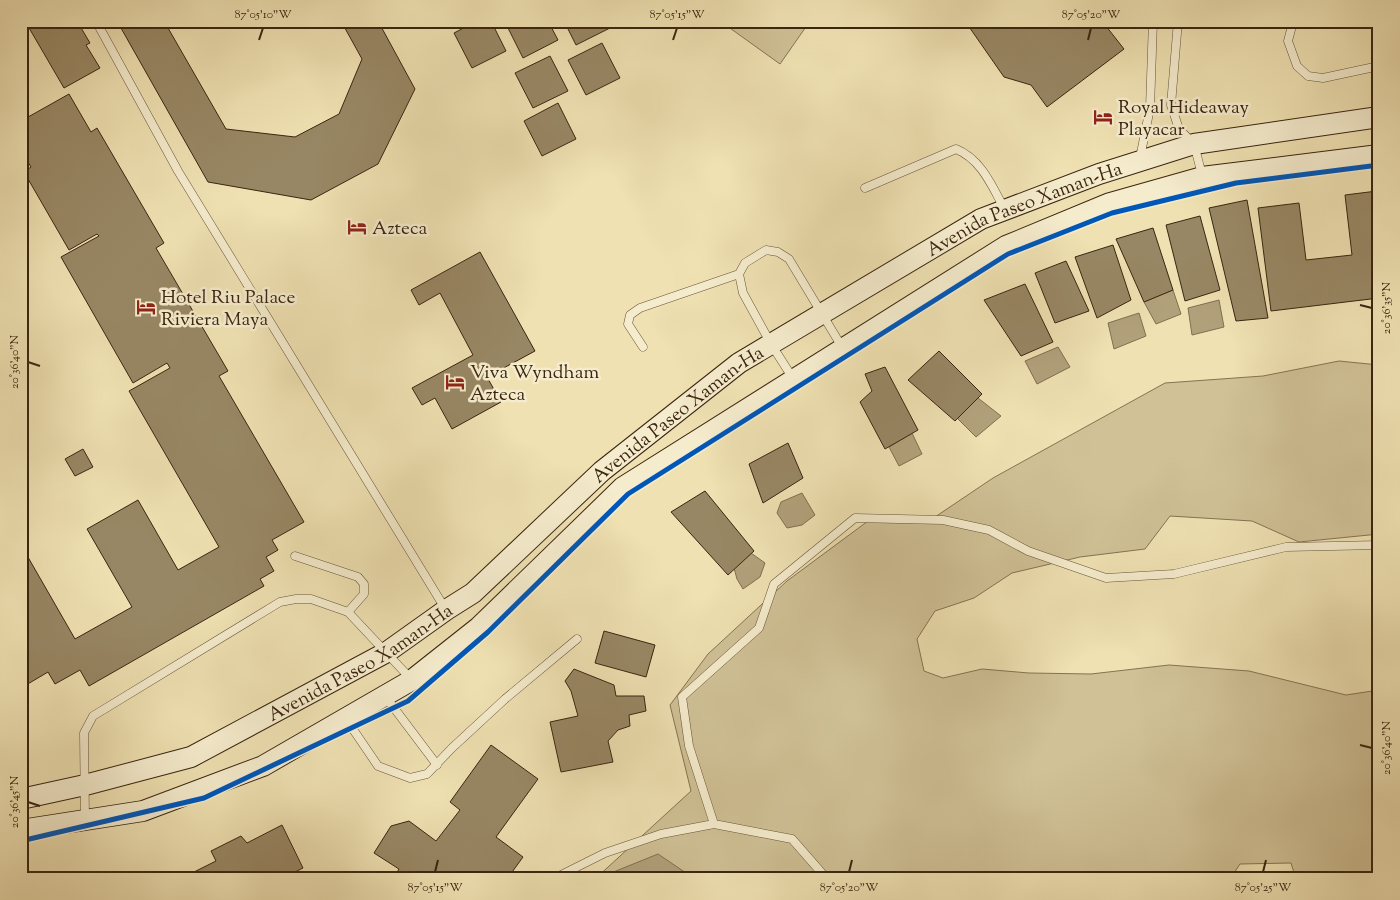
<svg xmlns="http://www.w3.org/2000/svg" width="1400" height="900" viewBox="0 0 1400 900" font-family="'Sorts Mill Goudy',serif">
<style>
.green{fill:#d0c196;stroke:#857353}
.water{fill:#b1a17b;stroke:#816f50}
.building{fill:#988764;stroke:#3a2510}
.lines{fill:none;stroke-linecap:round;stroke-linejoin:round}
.service-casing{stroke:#675438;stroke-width:9}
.secondary-casing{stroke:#3a2510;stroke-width:22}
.service{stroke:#f5eccd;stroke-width:8}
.secondary{stroke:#f5eccd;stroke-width:20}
.cycleway-casing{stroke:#f5eccd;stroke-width:8}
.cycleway{stroke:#0057b8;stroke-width:5}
.ticks{fill:none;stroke:#3a2510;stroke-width:2}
.labels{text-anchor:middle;stroke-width:5;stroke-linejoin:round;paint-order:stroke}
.poi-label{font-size:19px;fill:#3a2510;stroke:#f5eccd;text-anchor:start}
.street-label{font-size:19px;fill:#3a2510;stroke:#f5eccd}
.neatline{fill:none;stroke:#3a2510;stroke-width:2}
.ticks-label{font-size:12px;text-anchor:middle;fill:#3a2510}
</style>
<rect width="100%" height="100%" fill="#efe1b2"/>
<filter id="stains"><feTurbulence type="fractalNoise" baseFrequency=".004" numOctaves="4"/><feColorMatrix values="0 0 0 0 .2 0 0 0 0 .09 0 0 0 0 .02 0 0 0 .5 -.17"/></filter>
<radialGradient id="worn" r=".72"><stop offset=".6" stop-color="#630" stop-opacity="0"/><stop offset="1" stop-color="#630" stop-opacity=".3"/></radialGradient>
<path class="green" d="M 720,21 L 810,21 L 780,64 Z
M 1339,361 L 1379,365 L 1379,534 L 1299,542 L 1252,521 L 1170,516 L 1145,549 L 1080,557 L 1012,573 L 974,598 L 935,611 L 917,639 L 924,671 L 943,678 L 982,669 L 1029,673 L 1091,674 L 1169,665 L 1249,671 L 1346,695 L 1379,690 L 1379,879 L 1296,879 L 1291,863 L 1240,864 L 1230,879 L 595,879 L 691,791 L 670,705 L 708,654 L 787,581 L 868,521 L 935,517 L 993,478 L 1165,383 L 1263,376 Z"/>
<path class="water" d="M 1173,290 L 1181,314 L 1156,324 L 1144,302 Z
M 1219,300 L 1224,327 L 1192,335 L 1188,308 Z
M 1139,313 L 1146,336 L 1114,349 L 1108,323 Z
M 1058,347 L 1070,367 L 1037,384 L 1025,361 Z
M 978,398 L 1001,416 L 976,437 L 957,418 Z
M 912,433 L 922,454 L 899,466 L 889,447 Z
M 802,493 L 815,515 L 802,525 L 787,528 L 777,513 L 781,502 Z
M 751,553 L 765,563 L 760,577 L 743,589 L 737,579 L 734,568 Z
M 658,854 L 695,879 L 605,879 L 611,873 Z"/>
<path class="building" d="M 25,21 L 77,21 L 90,43 L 86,45 L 100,68 L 64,88 Z
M 117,21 L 164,21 L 226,129 L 295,137 L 339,114 L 362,59 L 341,21 L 378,21 L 415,89 L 378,164 L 311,200 L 208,182 Z
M 477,21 L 491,21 L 506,51 L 472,68 L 454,33 Z
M 507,21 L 548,21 L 558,40 L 523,58 L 505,22 Z
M 564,21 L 607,21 L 610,28 L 576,45 Z
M 965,21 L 1102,21 L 1124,49 L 1047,107 L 1031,85 L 1004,77 Z
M 602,43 L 620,78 L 586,95 L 568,60 Z
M 550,56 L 568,91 L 533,108 L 515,73 Z
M 69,94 L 91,132 L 97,128 L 164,243 L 156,248 L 228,371 L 219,376 L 304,522 L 272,540 L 278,550 L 266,557 L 274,571 L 260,579 L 264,586 L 89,686 L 80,670 L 55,684 L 48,672 L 21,688 L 21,545 L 75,639 L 132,607 L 87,529 L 138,500 L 178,570 L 219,547 L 129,391 L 170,368 L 167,363 L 133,383 L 61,257 L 99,236 L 97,234 L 69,250 L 24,172 L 31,167 L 21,151 L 21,121 Z
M 558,103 L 576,139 L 542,156 L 524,121 Z
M 1377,191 L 1379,298 L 1271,311 L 1258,208 L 1299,203 L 1306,260 L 1352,255 L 1345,195 Z
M 1247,200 L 1268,318 L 1236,321 L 1209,208 Z
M 1200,216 L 1220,290 L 1185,301 L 1166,225 Z
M 1153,228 L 1173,290 L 1144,302 L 1116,239 Z
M 1113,245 L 1131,300 L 1097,318 L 1075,257 Z
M 480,252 L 535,351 L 487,377 L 501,402 L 452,429 L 435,398 L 422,405 L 412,388 L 473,355 L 440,293 L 419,305 L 411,290 Z
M 1066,261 L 1089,311 L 1055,323 L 1035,273 Z
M 1025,284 L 1053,342 L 1021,356 L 984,300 Z
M 939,351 L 982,394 L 955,421 L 908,380 Z
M 885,367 L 918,430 L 885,449 L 860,402 L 872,391 L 865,374 Z
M 788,443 L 803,478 L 763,503 L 749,464 Z
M 83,449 L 93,467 L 75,476 L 65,459 Z
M 705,491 L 754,551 L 728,575 L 671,512 Z
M 604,631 L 655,645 L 646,677 L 595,663 Z
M 574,669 L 614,685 L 616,696 L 644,696 L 646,711 L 629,715 L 630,726 L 618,730 L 608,741 L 613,762 L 561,772 L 550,722 L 578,716 L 571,691 L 565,681 Z
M 491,745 L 538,779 L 496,837 L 523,857 L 507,879 L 393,879 L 399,869 L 374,853 L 391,826 L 409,821 L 436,841 L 460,810 L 450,802 Z
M 282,825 L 303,868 L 281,879 L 185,879 L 184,877 L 216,861 L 211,851 L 241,836 L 247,843 Z"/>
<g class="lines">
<g class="service-casing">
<path id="service" d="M 96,21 L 178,171 L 446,610
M 1178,21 L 1171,105 L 1179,129 L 1194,144 L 1202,175
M 1291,21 L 1312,24 L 1317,21
M 1293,22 L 1288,41 L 1297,66 L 1308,76 L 1323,78 L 1379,66
M 1140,158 L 1150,108 L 1153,21
M 865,188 L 956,149 C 981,159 992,186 1004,208
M 643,347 L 628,324 L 630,315 L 640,308 L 739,274
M 794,380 L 771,344 L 743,293 L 739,274 L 745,263 L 766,250 L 778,252 L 789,259 L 842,347
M 295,556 L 358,577 L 364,584 L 364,594 L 348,612
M 385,696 L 437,765
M 346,719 L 378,766 L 410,778 L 427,774 L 452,748 L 505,699 L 577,639
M 85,820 L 84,733 L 93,716 L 280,602 L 296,599 L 311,599 L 348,612 L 411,679
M 714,824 L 792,839 L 827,879
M 553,879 L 605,853 L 661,834 L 714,824 L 689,746 L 682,697 L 759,628 L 774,584 L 855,518 L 943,520 L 989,530 L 1028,551 L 1106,578 L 1174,574 L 1286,547 L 1379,545"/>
</g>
<g class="secondary-casing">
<g id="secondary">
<path id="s1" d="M 21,799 L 85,785 L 191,757 L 387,652 L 446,610 L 473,593 L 602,471 L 739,363 L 981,219 L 1099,174 L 1194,144 L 1379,117"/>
<path d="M 21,830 L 143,811 L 263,766 L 412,680 L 479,627 L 623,487 L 1006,246 L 1110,203 L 1202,177 L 1379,155"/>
</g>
</g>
<use href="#service" class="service"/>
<use href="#secondary" class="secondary"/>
<g class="cycleway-casing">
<path id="cycleway" d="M 21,841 L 204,798 L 408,701 L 488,632 L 628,494 L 1008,254 L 1112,213 L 1236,183 L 1379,165"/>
</g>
<use href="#cycleway" class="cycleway"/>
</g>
<path class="ticks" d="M 259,40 L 263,28M 673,40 L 677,28M 1088,40 L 1091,28M 1360,305 L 1372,308M 28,362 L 40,366M 1360,745 L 1372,748M 28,802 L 40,806M 435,872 L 438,860M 849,872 L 852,860M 1263,872 L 1266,860"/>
<defs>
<g id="hotel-bare" transform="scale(1.5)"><path d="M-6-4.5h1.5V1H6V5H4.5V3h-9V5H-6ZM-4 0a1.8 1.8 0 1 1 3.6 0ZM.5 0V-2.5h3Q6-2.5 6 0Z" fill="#8f2418" stroke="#f5eccd" stroke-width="2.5" paint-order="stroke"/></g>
</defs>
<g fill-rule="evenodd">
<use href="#hotel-bare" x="1103" y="117"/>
<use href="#hotel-bare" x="357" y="227"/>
<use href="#hotel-bare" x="146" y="307"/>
<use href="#hotel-bare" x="455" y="382"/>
</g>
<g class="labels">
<g class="poi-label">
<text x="1118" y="113">Royal Hideaway<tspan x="1118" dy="22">Playacar</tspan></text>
<text x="372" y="234">Azteca</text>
<text x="161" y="303">Hotel Riu Palace<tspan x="161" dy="22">Riviera Maya</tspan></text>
<text x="470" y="378">Viva Wyndham<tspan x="470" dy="22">Azteca</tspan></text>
</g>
<g class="street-label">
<text dy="7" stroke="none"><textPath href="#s1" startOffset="1179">Avenida Paseo Xaman-Ha</textPath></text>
<text dy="7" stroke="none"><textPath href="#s1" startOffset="774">Avenida Paseo Xaman-Ha</textPath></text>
<text dy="7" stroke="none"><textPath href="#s1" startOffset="369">Avenida Paseo Xaman-Ha</textPath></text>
</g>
</g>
<rect width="1400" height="900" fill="none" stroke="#efe1b2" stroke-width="55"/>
<rect x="28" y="28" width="1344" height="844" class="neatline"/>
<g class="ticks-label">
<text x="263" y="18">87°05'10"W</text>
<text x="677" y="18">87°05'15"W</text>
<text x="1091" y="18">87°05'20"W</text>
<text transform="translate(1386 308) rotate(-90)" y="4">20°36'35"N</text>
<text transform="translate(14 362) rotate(-90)" y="4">20°36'40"N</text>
<text transform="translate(1386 748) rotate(-90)" y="4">20°36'40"N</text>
<text transform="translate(14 802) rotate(-90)" y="4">20°36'45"N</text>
<text x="435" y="891">87°05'15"W</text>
<text x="849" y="891">87°05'20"W</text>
<text x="1263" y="891">87°05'25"W</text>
</g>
<rect width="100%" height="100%" filter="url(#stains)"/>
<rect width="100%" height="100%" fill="url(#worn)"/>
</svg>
